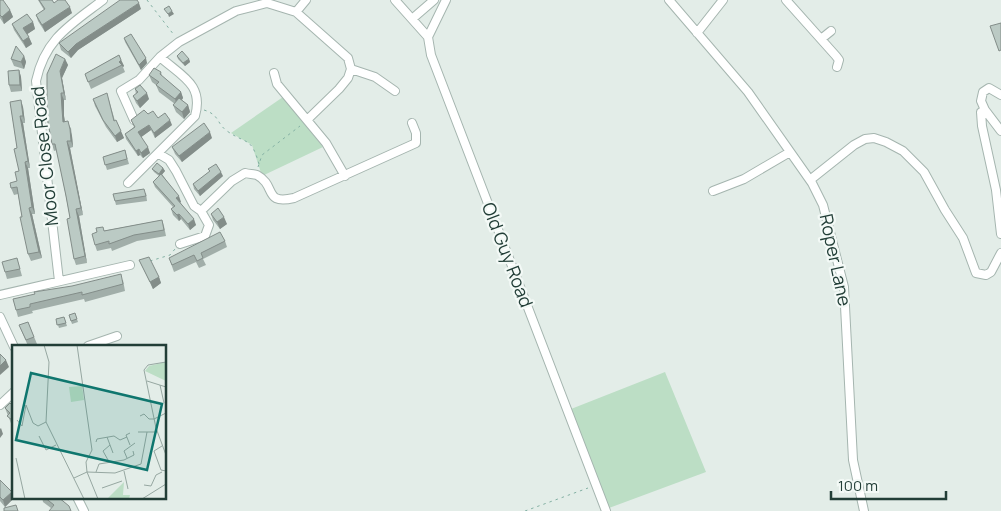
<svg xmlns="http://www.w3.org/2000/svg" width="1001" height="511" viewBox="0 0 1001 511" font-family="Manrope,sans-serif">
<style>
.green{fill:#bcdec5}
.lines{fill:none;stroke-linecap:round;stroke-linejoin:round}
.minor-casing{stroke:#a5b5af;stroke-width:10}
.path{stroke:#83b0a3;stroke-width:1;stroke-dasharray:2.5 4;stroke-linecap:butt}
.minor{stroke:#fff;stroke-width:8}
.wall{fill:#a1aea9}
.shaded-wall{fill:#838d89}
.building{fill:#bbcac4;stroke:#838d89}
.labels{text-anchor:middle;stroke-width:4.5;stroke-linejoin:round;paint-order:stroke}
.street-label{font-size:18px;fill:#223e37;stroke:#f3f9f6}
.inset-road{fill:none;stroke:#96a7a1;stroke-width:1}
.view{fill:#0f766e;fill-opacity:0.15;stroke:#0f766e;stroke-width:2.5}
.inset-edge{fill:none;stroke:#223e37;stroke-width:2.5}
</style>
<rect width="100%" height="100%" fill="#e3ede8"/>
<path class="green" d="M 283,97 L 323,147 L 262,176 L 252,145 L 231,133 Z
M 665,372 L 706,472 L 609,508 L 571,409 Z"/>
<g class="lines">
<g class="minor-casing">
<path id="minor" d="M 395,0 L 428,37
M 446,0 L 428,37 L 431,55 L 606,511
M 669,0 L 748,92 L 812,183 L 823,205 L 844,287 L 853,460 L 864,511
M 786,0 L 836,56 L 839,60 L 837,67
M 296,12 L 348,58 L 351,69 L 348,78 L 339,89 L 307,120
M 412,19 L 434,0
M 697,33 L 723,0
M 821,39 L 831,31
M 351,69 L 375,77 L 395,91
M 274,73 L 277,84 L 326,143 L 345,176
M 985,110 L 981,101 L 983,92 L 989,88 L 1001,95
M 134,120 L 121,91 L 139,80 L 160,57 L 179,42 L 236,11 L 267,3 L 296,12 L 306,0
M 1001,131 L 985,110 L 981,112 L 982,126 L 996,190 L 1001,234
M 159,154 L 169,160 L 176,171 L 194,206 L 201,211 L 209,225 L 205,236 L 180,244
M 810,180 L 854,145 L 865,139 L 874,138 L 886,142 L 903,151 L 924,172 L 945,210 L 963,238 L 976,273 L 986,275 L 991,272 L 1001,253
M 128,183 L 195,116 C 204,84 181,76 160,57
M 713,191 L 744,179 L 790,152
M 201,211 L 232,181 L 245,173 C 249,174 254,174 257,175 C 277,186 263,205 294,198 L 416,143 L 416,133 L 412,123
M 59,281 L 36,81 C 45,39 70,25 103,0
M 0,295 L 130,265
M 0,317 L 14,347
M 88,346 L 117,336
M 0,405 L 14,392
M 77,497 L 84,511"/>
</g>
<path class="path" d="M 147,0 L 174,35
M 204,110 C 220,115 216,123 227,131 C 247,145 251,136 259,164
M 258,167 L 262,155 L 300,126
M 150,261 L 170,255 L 175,249
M 525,511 L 588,488"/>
<use href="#minor" class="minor"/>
</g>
<path class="wall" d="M 0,0 L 10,10 L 13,17 L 4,24 L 0,18 Z
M 38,0 L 52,0 L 54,3 L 72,13 L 45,32 L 38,21 L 36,15 L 44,10 Z
M 141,9 L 78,50 L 71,58 L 61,50 L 59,43 Z
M 33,22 L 35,29 L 27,34 L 32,44 L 26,48 L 14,30 L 12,24 Z
M 124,38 L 147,63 L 141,70 L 125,42 Z
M 119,55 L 124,66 L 123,67 L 125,72 L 91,89 L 85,74 Z
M 24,56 L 26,62 L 24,69 L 14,66 L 11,59 Z
M 177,56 L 189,59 L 190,62 L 185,66 L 178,59 Z
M 65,59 L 68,65 L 62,78 L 66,100 L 64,100 L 64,116 L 65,122 L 71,128 L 72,136 L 73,147 L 70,148 L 83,215 L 79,216 L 87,263 L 76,265 L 74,259 L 70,218 L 57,150 L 54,151 L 52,144 L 47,117 Z
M 19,70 L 21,77 L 22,91 L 11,92 L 9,85 Z
M 161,72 L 162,76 L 181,92 L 183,98 L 182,100 L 188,105 L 190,112 L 184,119 L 176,112 L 173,105 L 175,104 L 159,92 L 156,85 L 152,82 L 149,75 Z
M 135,89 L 149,99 L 140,108 L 136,103 L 133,96 L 136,94 Z
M 93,99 L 109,100 L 115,121 L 124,138 L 117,142 L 106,127 L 95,106 Z
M 10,102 L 23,107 L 25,123 L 23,123 L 30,168 L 28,168 L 35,214 L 32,214 L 42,258 L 31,261 L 28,254 L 18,194 L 14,195 L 11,188 L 17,181 L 19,171 L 17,148 Z
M 148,114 L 172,125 L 155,138 L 151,130 L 141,137 L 150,153 L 143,158 L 140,155 L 138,156 L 126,139 L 125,134 L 134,127 L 131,120 Z
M 212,138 L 182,162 L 175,154 L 172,147 Z
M 125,150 L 129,164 L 107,170 L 103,157 Z
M 163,168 L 165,171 L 162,174 L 181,202 L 180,202 L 196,225 L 190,230 L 181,219 L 179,221 L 173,215 L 171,209 L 173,207 L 155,187 L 153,182 L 159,176 L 154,172 L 152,169 Z
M 208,169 L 223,176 L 200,196 L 194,189 L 193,184 L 210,172 Z
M 146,193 L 147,201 L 116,205 L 115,201 Z
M 211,214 L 227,224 L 220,229 L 213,220 Z
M 162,220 L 164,226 L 166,236 L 137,241 L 112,251 L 111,248 L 97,251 L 95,245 L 97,232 Z
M 225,241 L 227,247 L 203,259 L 206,265 L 199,268 L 196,262 L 174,272 L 169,258 Z
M 17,258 L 22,276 L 7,279 L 5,272 Z
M 139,260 L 159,277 L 161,283 L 153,289 Z
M 123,280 L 125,291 L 85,302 L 84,299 L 32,311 L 33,313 L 18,317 L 13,299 Z
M 75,313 L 78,322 L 72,324 L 69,315 Z
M 64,317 L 67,326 L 59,328 L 56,319 Z
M 28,322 L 37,344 L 33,345 L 34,346 L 28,346 L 19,325 Z
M 14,407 L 14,431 L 5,408 Z
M 0,480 L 12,492 L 14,498 L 5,507 L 0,501 Z
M 42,497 L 61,497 L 61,499 L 51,508 L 43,502 Z"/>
<path class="shaded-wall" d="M 139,3 L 141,9 L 78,50 L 71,58 L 68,52 L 76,44 Z
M 70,7 L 72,13 L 45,32 L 42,25 Z
M 10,10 L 13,17 L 4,24 L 2,17 Z
M 172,11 L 174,14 L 169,17 L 168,14 Z
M 33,22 L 35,29 L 26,35 L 23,28 Z
M 29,37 L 32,44 L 26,48 L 23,41 Z
M 24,56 L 26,62 L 24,69 L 21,62 Z
M 146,58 L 147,63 L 141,70 L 139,65 Z
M 65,59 L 68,65 L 62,78 L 66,100 L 64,93 L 60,71 Z
M 189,59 L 190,62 L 185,66 L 183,63 Z
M 121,60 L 124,66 L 123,67 L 119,62 Z
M 19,70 L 21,77 L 22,91 L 20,85 Z
M 181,92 L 183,98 L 177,106 L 175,99 Z
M 61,93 L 64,100 L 64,116 L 66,129 L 63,122 L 62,109 Z
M 147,93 L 149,99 L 140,108 L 137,101 Z
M 21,100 L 23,107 L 25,123 L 23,116 Z
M 188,105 L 190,112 L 184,119 L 182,112 Z
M 20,116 L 23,123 L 30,168 L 28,161 Z
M 170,120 L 172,125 L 155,138 L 154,133 Z
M 68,121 L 72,136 L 73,147 L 71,141 Z
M 149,125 L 151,130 L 140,138 L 138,132 Z
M 121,131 L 124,138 L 117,142 L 115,136 Z
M 210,132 L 212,138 L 182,162 L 179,156 Z
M 67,141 L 70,148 L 83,215 L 81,208 Z
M 148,147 L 150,153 L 143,158 L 141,153 Z
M 139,149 L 140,155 L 138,156 L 136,151 Z
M 25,162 L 28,168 L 35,214 L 32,207 Z
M 163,168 L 165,171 L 160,177 L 159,174 Z
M 221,172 L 223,176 L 200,196 L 198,191 Z
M 179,196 L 181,202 L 178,204 L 176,198 Z
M 29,208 L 32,214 L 42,258 L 39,252 Z
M 76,209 L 79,216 L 87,263 L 85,256 Z
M 179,214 L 181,219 L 179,221 L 177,215 Z
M 224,217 L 227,224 L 220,229 L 217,222 Z
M 194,219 L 196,225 L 190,230 L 188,224 Z
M 159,277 L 161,283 L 153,289 L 150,282 Z
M 6,360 L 9,367 L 0,375 L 0,366 Z
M 1,428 L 3,434 L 0,438 L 0,429 Z
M 12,492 L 14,498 L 5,507 L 3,500 Z"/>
<path class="building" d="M 0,0 L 3,0 L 10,10 L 2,17 L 0,15 Z
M 39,0 L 52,0 L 54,3 L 58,0 L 65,0 L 70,7 L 42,25 L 36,15 L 45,9 Z
M 120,0 L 137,0 L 139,3 L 76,44 L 68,52 L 59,43 Z
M 169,6 L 172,11 L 168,14 L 164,9 Z
M 27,14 L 33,22 L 23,28 L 29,37 L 23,41 L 12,24 Z
M 1001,23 L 1001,50 L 999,51 L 990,26 Z
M 131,34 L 146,58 L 139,65 L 124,38 Z
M 16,46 L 24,56 L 21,62 L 11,59 Z
M 182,51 L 189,59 L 183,63 L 177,56 Z
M 56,54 L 65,59 L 60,71 L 64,93 L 61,93 L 62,109 L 63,122 L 68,121 L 70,129 L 71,141 L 67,141 L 81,208 L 76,209 L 85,256 L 74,259 L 67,219 L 70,218 L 66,196 L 55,144 L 52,144 L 47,117 L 47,74 Z
M 119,55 L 121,60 L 119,62 L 122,65 L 88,82 L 85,74 Z
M 154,68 L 161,72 L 160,74 L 181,92 L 175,99 L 156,85 L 159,82 L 149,75 Z
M 19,70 L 20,85 L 9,85 L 8,71 Z
M 140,85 L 147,93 L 137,101 L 133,96 L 138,92 L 135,89 Z
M 107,93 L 114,121 L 116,120 L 121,131 L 115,136 L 103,120 L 93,99 Z
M 179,98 L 188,105 L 182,112 L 173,105 Z
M 21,100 L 23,116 L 20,116 L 28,161 L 25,162 L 32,207 L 29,208 L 39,252 L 28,254 L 20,217 L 22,217 L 17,187 L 11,188 L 10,183 L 17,181 L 15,172 L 19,171 L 14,149 L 17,148 L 10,102 Z
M 144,110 L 148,114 L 153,111 L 158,118 L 165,113 L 170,120 L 154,133 L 149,125 L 138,132 L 148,147 L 141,153 L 139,149 L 136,151 L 125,134 L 135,127 L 131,120 Z
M 204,123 L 210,132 L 179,156 L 172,147 Z
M 125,150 L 127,159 L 105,165 L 103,157 Z
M 157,163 L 163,168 L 159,174 L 152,169 Z
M 216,164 L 221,172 L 198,191 L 193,184 L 210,171 L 208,169 Z
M 161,174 L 179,196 L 176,198 L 194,219 L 188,224 L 179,214 L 177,215 L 171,209 L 175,206 L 153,182 Z
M 144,189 L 146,196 L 115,201 L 113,194 Z
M 218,208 L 224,217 L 217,222 L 211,214 Z
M 162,220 L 164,230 L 134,235 L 109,244 L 109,241 L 95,245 L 92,234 L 97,232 L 96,228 L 103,227 L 104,231 Z
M 220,232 L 225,241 L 201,253 L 203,258 L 197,261 L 194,255 L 172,265 L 169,258 Z
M 149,257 L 159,277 L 150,282 L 139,260 Z
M 17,258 L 20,269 L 5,272 L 2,262 Z
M 121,274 L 123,284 L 82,295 L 82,292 L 30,304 L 30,307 L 16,310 L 13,299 L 35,294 L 34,292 L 72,286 Z
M 75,313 L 77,319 L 71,321 L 69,315 Z
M 64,317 L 66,323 L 57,325 L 56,319 Z
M 28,322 L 34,337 L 26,340 L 19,325 Z
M 0,354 L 6,360 L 0,366 Z
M 10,403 L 14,407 L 14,418 L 12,420 L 7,416 L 10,413 L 5,408 Z
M 0,480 L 12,492 L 3,500 L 0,497 Z
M 44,497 L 58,497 L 69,506 L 71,511 L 49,511 L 54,505 Z
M 16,505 L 18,511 L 4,511 L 4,508 Z"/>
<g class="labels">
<g class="street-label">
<text transform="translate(45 156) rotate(-96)" y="6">Moor Close Road</text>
<text transform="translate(507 255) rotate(69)" y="6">Old Guy Road</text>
<text transform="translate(835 260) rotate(78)" y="6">Roper Lane</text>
</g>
</g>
<g transform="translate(12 345)">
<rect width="154" height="154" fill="#e3ede8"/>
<path d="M 154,17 L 154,36 L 133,26 L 137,21 ZM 70,41 L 72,55 L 59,57 L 57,42 ZM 112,137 L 111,150 L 118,150 L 117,154 L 95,154 Z" fill="#bcdec5"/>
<path class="inset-road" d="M 32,0 L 37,17 L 34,77 L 72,154M 65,0 L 80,105 L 74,117 L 75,127 L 86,154M 154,17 L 136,20 L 132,25 L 144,83 L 154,110M 135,36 L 154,42M 148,40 L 152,58M 128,71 L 132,69 L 137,74 L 142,74 L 154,68M 5,75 L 10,81 L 14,60 L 21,78 L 26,81 L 34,77M 126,87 L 145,87M 118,88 L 114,90 L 118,100M 27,91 L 34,105 L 44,100M 95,92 L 101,108M 84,97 L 85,94 L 102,91 L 108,95 L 115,92M 150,101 L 142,106 L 149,125 L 154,126M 4,113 L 13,154M 115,113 L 112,106 L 123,98M 96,115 L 91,106 L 98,100M 112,126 L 116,144M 84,127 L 87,119 L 112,115 L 122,110 L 121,106M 62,133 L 75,127 L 103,128 L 129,119 L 135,87M 132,140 L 139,141 L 144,130 L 150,127M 90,143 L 110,136M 130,154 L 154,139"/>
<path class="view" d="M 19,28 L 150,59 L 135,125 L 4,95 Z"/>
<rect width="154" height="154" class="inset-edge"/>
</g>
<path d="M831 491v8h115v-8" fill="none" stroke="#223e37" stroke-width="2.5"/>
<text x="838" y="491" font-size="15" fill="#223e37" stroke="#f3f9f6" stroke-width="4" paint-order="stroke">100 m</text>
</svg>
